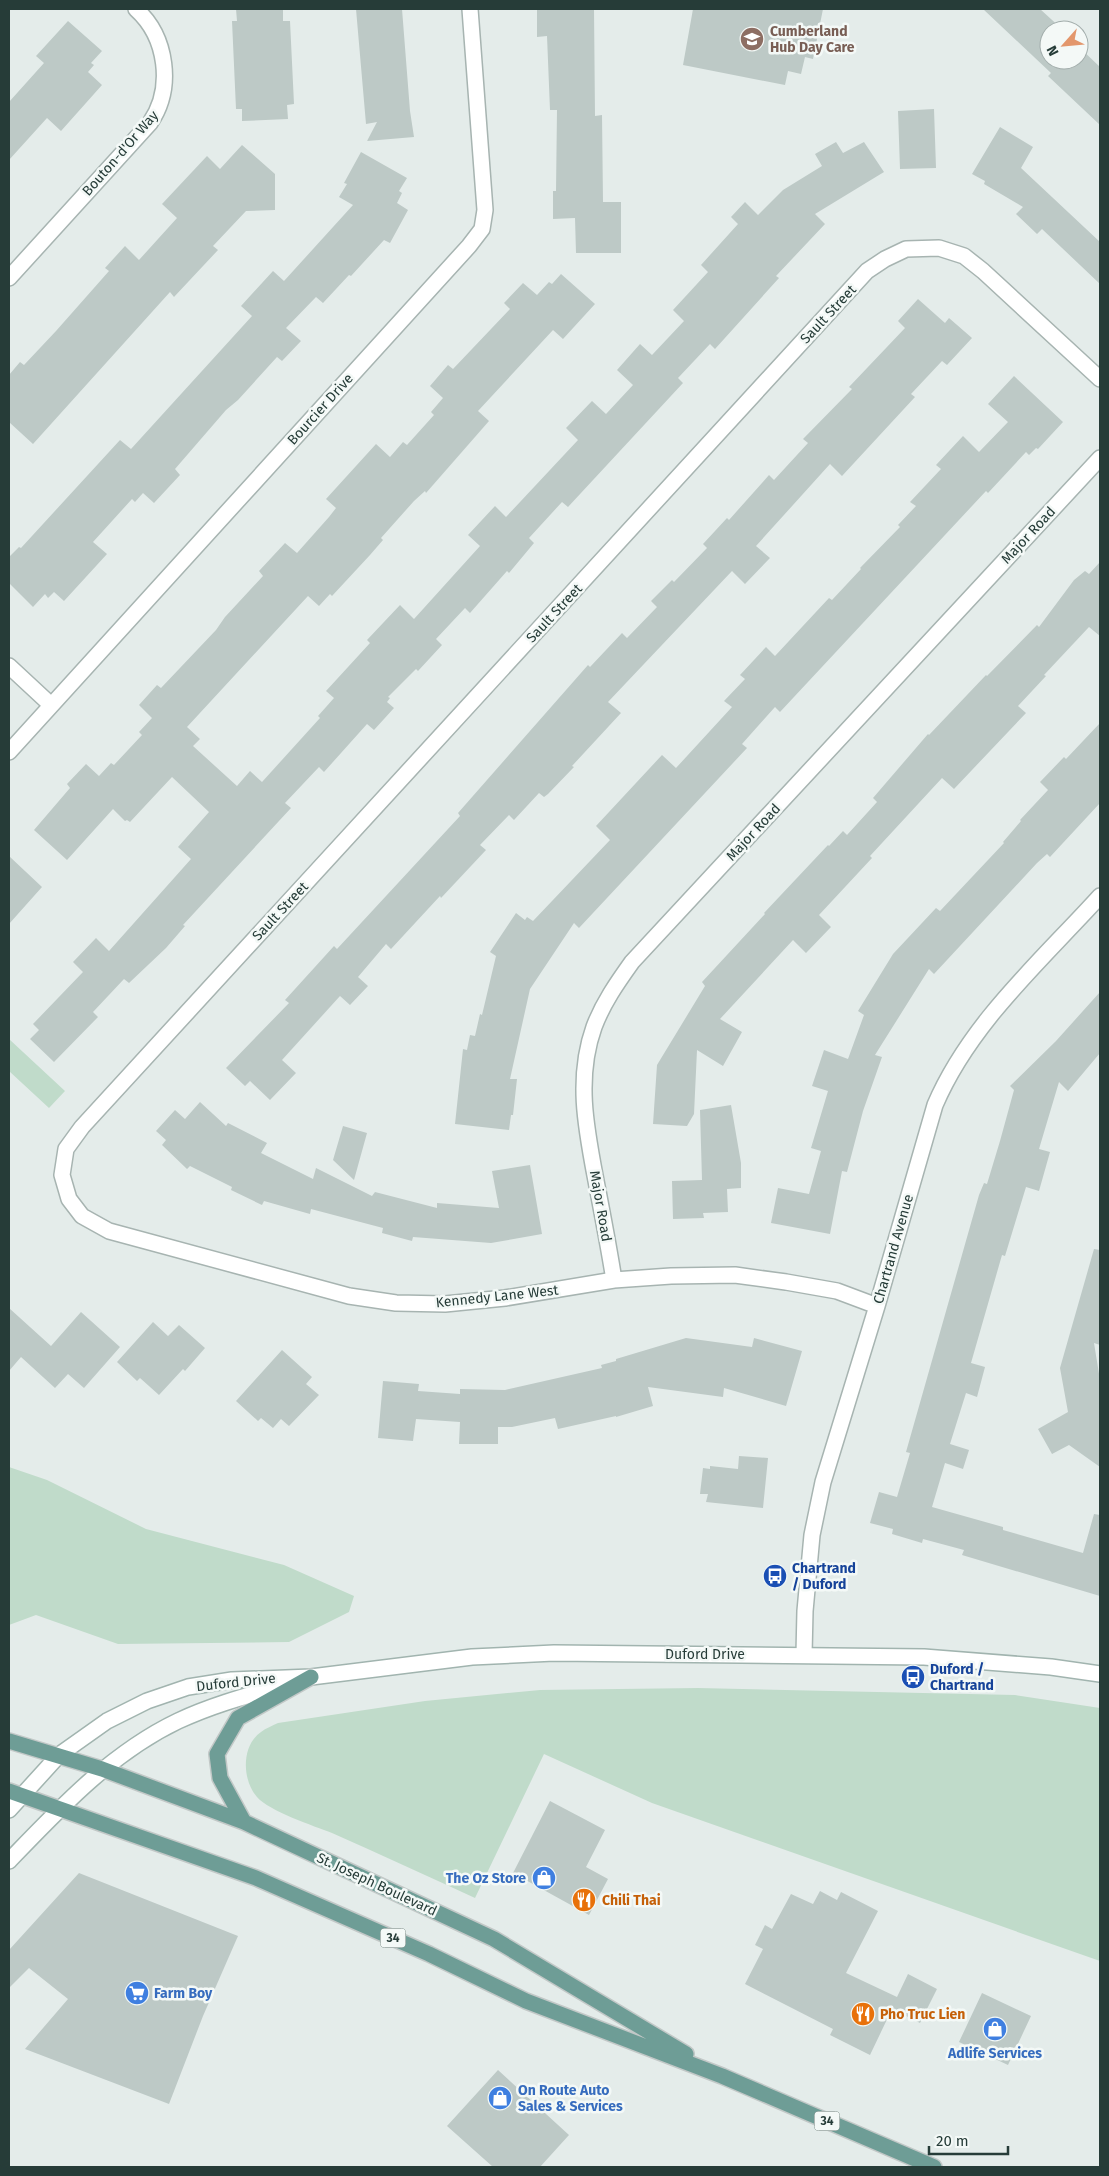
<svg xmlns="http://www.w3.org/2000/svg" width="1109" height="2176" viewBox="0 0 1109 2176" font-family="'Fira Sans',sans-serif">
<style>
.green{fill:#c0dbca}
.building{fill:#bdc9c6}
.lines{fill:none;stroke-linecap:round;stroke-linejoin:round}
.street-casing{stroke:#a7b4b1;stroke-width:18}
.secondary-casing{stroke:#a1b4af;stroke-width:18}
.primary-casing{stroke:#c2c8c7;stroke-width:18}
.street{stroke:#fff;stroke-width:15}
.secondary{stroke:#fff;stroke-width:15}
.primary{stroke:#6e9d96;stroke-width:15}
.labels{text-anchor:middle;stroke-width:5;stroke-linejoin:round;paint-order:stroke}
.shield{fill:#f4f9f7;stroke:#647571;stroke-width:1}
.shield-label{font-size:12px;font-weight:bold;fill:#263c38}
.education-label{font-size:14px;font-weight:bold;fill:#785e54;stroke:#f4f9f7;text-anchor:start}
.street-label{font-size:14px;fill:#263c38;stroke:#f4f9f7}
.transit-label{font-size:14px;font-weight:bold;fill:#164399;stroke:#f4f9f7;text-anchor:start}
.shop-label{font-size:14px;font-weight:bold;fill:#366cbe;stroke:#f4f9f7;text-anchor:start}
.food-label{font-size:14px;font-weight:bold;fill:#c56008;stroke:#f4f9f7;text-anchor:start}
</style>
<rect width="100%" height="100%" fill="#e4ecea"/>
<path class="green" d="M 9,1039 L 65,1091 L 49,1108 L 9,1071 Z
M 9,1467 L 47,1480 L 146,1529 L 284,1565 L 354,1596 L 349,1612 L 289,1642 L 118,1644 L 36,1615 L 9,1625 Z
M 698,1688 L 1015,1695 L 1100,1708 L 1100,1961 L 652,1803 L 544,1754 L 475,1898 C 427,1876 380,1854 332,1833 C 314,1826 269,1811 257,1797 C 242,1780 241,1746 261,1732 C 266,1728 272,1726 278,1723 L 425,1701 L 540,1690 Z"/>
<path class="building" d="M 236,9 L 283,9 L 283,21 L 290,21 L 294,104 L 287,105 L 288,119 L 242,121 L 242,109 L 236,109 L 232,21 L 237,21 Z
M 356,9 L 402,9 L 410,111 L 414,137 L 367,141 L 377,122 L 366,124 Z
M 537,9 L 594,9 L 595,116 L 602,115 L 603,202 L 621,202 L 621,253 L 576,253 L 575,218 L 553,219 L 553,191 L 556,191 L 557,110 L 550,110 L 547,36 L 537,37 Z
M 693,9 L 823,9 L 813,59 L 805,57 L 801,74 L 788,71 L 785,85 L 683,65 Z
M 983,9 L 1040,9 L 1063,30 L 1049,30 L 1049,60 L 1079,60 L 1079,47 L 1100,67 L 1100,125 L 1048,76 L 1051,73 Z
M 68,21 L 102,51 L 91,63 L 94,65 L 88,72 L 102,85 L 61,131 L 47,118 L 9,160 L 9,102 L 44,63 L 36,56 Z
M 934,109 L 936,168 L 900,169 L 898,111 Z
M 1000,127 L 1033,147 L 1021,168 L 1100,242 L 1100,284 L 1042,229 L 1037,234 L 1016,214 L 1023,207 L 984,184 L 985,181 L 972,174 Z
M 836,142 L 843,153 L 864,142 L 884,172 L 815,214 L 825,224 L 776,276 L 779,278 L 715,349 L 710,344 L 678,378 L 683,383 L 568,507 L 562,502 L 529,538 L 534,543 L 509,573 L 507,571 L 470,613 L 465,608 L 436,639 L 442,645 L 418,671 L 416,669 L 388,697 L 390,698 L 387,702 L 394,708 L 374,730 L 367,724 L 324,772 L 319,767 L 285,803 L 291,808 L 183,925 L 185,926 L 166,948 L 129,983 L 124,979 L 93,1012 L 98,1017 L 54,1062 L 30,1039 L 39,1030 L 33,1024 L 83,972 L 73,962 L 96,938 L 109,951 L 191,859 L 178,847 L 209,812 L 172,777 L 130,822 L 127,820 L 125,821 L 113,809 L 67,860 L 34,830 L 70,788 L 67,784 L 86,764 L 99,776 L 111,763 L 114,765 L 142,735 L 139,732 L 152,718 L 139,705 L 157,685 L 161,688 L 216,630 L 225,617 L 263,576 L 259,571 L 285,543 L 297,553 L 329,517 L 336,508 L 326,499 L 376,444 L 390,457 L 403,442 L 407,445 L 434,415 L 431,412 L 443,398 L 430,386 L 448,365 L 453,369 L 510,309 L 504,303 L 523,283 L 537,295 L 549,282 L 552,284 L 561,274 L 595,304 L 563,339 L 553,330 L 478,411 L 489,421 L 426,493 L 425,491 L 414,501 L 381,538 L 383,540 L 370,555 L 332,596 L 330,594 L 319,606 L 308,596 L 187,727 L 200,739 L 193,746 L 237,786 L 250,771 L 262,782 L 320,718 L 318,716 L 334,698 L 326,691 L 370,643 L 367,640 L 400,605 L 414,619 L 480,546 L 468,535 L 495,506 L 506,517 L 578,440 L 566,428 L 592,401 L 606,414 L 633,385 L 617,370 L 640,344 L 652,355 L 684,321 L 673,310 L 708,272 L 701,265 L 738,224 L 731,217 L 745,202 L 758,215 L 783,190 L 822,166 L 815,154 Z
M 242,145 L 275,174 L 275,210 L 246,211 L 213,246 L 218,250 L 174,297 L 170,292 L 33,444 L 9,422 L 9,375 L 20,362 L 24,365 L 56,331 L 109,271 L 105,268 L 125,246 L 139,260 L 177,218 L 162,204 L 207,156 L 220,169 Z
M 361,152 L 407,178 L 399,191 L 402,193 L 397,203 L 408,210 L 390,243 L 384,240 L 351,276 L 349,275 L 323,303 L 316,297 L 286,328 L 301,341 L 282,361 L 277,357 L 238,400 L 226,410 L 175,469 L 180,475 L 154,503 L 143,493 L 135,502 L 132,499 L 93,542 L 107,554 L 64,601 L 54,592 L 48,598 L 45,594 L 33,607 L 9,583 L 9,557 L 19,547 L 21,548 L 120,440 L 131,449 L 252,316 L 241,306 L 273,271 L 284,281 L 353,205 L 339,197 L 347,184 L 344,183 Z
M 918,299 L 945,323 L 949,318 L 972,338 L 947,365 L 942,361 L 911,394 L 915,397 L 842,476 L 830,464 L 756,546 L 770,558 L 745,584 L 732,571 L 608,702 L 621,713 L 572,766 L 574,767 L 548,794 L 544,797 L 539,793 L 514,820 L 509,815 L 480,845 L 486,850 L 441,898 L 440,896 L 391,949 L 386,944 L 358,977 L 368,986 L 350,1005 L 340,996 L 282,1060 L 296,1073 L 270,1100 L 250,1081 L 245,1086 L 226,1068 L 289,1003 L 285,1000 L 334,946 L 337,949 L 460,816 L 458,813 L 588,665 L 590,667 L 622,633 L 627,638 L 657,607 L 651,601 L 672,580 L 674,582 L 707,548 L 703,544 L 727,518 L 729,520 L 769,475 L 774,480 L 808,443 L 803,439 L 852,389 L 849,387 L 905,328 L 898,321 Z
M 1014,376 L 1063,422 L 1038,449 L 1036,448 L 1029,455 L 1026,452 L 988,493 L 986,491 L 780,712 L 775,707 L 742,744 L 747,748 L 579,928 L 574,923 L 530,989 L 510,1079 L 517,1079 L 513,1115 L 511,1115 L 509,1130 L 455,1124 L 463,1049 L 467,1050 L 470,1035 L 475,1036 L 480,1014 L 482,1015 L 496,956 L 490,952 L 516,913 L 525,920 L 527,917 L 533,921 L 610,840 L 596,826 L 662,755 L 676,768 L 732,707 L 724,701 L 745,679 L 740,675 L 766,647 L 775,656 L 829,598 L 832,600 L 861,569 L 860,568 L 900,527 L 898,525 L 916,506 L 910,502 L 941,469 L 936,465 L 963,436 L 979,452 L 1008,422 L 988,404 Z
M 1100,562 L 1100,636 L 1089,627 L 1044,675 L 1046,676 L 1018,706 L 1026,713 L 954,789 L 942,778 L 870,856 L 872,858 L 819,915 L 831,927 L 806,953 L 793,940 L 720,1019 L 742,1032 L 723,1066 L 697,1050 L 694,1114 L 687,1126 L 653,1124 L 657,1065 L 705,986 L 702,982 L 765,914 L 764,913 L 828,845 L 829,846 L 843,831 L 847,835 L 877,802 L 873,798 L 928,734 L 929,735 L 986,675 L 987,676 L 1037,625 L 1039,627 L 1074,580 L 1085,571 L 1089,574 Z
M 1100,723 L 1100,803 L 1050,857 L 1047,854 L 1037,863 L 934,974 L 929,969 L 875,1055 L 882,1057 L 863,1111 L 847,1172 L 842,1171 L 830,1234 L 771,1223 L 778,1188 L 809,1194 L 821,1151 L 811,1148 L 828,1091 L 812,1086 L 824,1050 L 848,1059 L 864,1015 L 858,1011 L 893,954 L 936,908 L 940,911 L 1004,843 L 1003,842 L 1021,821 L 1020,820 L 1048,790 L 1040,782 L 1064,757 L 1066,759 Z
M 9,856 L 42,887 L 9,924 Z
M 1100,992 L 1100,1053 L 1068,1091 L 1059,1082 L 1039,1149 L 1050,1152 L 1039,1191 L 1026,1187 L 1005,1256 L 1002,1255 L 971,1363 L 985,1367 L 977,1397 L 966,1393 L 950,1444 L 969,1450 L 963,1469 L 945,1463 L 932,1507 L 1003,1527 L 1003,1530 L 1083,1553 L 1094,1514 L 1100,1515 L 1100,1596 L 962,1555 L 964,1550 L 923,1539 L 922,1543 L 892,1534 L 893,1529 L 870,1523 L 879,1492 L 897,1497 L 910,1453 L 906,1452 L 979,1195 L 984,1183 L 987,1184 L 1000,1141 L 1014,1090 L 1010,1086 L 1056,1041 Z
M 200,1102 L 226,1126 L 228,1123 L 267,1143 L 261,1153 L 313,1179 L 316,1168 L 372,1196 L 375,1192 L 437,1208 L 437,1203 L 499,1208 L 492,1171 L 530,1165 L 542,1234 L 491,1243 L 413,1237 L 412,1241 L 382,1233 L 383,1228 L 311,1209 L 310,1214 L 264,1201 L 262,1205 L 231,1190 L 232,1187 L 190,1166 L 187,1169 L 162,1145 L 166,1140 L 156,1131 L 175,1110 L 185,1119 Z
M 731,1105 L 741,1163 L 741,1188 L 727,1189 L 728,1212 L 703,1213 L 704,1218 L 673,1219 L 672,1181 L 702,1180 L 700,1110 Z
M 343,1126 L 367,1133 L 354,1180 L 333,1160 Z
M 1094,1249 L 1100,1250 L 1100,1345 L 1094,1343 L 1100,1380 L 1100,1467 L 1069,1445 L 1052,1454 L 1038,1429 L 1068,1412 L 1060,1368 Z
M 9,1308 L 51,1346 L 81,1312 L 120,1347 L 84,1388 L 68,1374 L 55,1388 L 21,1357 L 9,1371 Z
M 153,1322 L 168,1336 L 179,1325 L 205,1348 L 185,1371 L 183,1369 L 159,1395 L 140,1378 L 137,1381 L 117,1362 Z
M 686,1338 L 752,1347 L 754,1338 L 802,1351 L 786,1406 L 724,1388 L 723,1397 L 648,1387 L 653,1406 L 616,1417 L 616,1416 L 558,1429 L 555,1418 L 512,1427 L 498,1427 L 498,1444 L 459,1444 L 460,1422 L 416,1419 L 413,1441 L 378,1438 L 383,1381 L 419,1384 L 418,1391 L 460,1394 L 460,1389 L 505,1390 L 602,1368 L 601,1365 L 616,1361 L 616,1359 Z
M 282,1350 L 312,1377 L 306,1384 L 319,1395 L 289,1426 L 281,1419 L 273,1428 L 261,1418 L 258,1421 L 236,1401 Z
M 739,1456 L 768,1458 L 763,1508 L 706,1502 L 708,1494 L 700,1494 L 703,1468 L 710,1469 L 710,1466 L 738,1469 Z
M 550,1801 L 605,1830 L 586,1867 L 608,1879 L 589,1915 L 513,1873 Z
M 79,1873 L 238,1936 L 203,2016 L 169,2104 L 25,2049 L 68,1999 L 29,1968 L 9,1988 L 9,1950 Z
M 820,1891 L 837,1900 L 841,1892 L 878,1911 L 846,1973 L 897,1997 L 908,1974 L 937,1989 L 920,2023 L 892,2009 L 870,2055 L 830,2035 L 833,2029 L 745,1984 L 763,1949 L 755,1945 L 765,1925 L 772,1929 L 791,1894 L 813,1904 Z
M 982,1993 L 1031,2016 L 1008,2065 L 959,2042 Z
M 498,2070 L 569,2135 L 540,2167 L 493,2167 L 447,2126 Z"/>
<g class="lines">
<g class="street-casing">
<path id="street" d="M 9,278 L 150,123 C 174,88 167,37 136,9
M 9,666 L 51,705
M 9,752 L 469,246 L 482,229 L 485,210 L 470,9
M 614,1280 C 609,1249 603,1217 597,1186 C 587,1133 575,1080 594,1027 C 603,1003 617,983 632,962 L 1100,458
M 877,1306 L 837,1291 L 786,1282 L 735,1275 L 671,1276 L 614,1280 L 505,1298 L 445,1304 L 396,1303 L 349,1296 L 109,1231 L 82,1216 L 69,1199 L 62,1175 L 66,1149 L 82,1127 L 867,271 L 885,259 L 906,249 L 939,248 L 964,256 L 983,271 L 1100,379
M 804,1654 L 805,1611 L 812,1535 L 823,1482 L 877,1306 L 935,1105 C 970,1023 1041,961 1100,896"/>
</g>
<g class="secondary-casing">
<path id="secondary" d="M 9,1810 L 59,1755 L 107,1721 L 147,1701 L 188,1687 L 232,1680 L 311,1677 L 472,1657 L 554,1653 L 924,1657 L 1051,1667 L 1100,1674
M 9,1861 C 60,1808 111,1753 178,1721 C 214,1704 253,1694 291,1683"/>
</g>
<g class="primary-casing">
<path id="primary" d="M 9,1741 L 102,1769 L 244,1822 L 494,1939 L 686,2054
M 9,1791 L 256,1878 L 429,1954 L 526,2001 L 722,2076 L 934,2167
M 244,1822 L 220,1778 L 217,1754 L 238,1718 L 311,1677"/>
</g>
<use href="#street" class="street"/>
<use href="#secondary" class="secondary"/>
<use href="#primary" class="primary"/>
</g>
<defs>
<g id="school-disc" transform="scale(1.25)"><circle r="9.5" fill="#8d6e63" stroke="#f4f9f7"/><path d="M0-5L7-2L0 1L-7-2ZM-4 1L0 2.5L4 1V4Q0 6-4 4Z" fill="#fff"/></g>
<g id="bus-disc" transform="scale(1.25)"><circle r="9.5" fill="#1a4fb4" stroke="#f4f9f7"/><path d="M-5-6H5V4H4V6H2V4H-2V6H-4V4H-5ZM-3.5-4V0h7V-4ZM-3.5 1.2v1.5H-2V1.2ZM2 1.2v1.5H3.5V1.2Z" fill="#fff"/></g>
<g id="shop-disc" transform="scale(1.25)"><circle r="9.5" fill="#3f7fe0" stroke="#f4f9f7"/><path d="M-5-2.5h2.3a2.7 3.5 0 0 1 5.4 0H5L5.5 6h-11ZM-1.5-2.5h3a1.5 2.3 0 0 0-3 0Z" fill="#fff"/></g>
<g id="restaurant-disc" transform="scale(1.25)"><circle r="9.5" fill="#e8710a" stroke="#f4f9f7"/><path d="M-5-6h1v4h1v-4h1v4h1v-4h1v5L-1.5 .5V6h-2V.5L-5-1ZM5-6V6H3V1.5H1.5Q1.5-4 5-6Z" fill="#fff"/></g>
<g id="supermarket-disc" transform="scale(1.25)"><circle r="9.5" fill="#3f7fe0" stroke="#f4f9f7"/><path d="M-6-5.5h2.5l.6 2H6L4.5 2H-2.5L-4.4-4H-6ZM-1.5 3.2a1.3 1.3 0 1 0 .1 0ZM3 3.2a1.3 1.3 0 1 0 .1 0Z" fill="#fff"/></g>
</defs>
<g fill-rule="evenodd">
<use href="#school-disc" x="752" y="39"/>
<use href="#bus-disc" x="775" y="1576"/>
<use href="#bus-disc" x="913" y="1677"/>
<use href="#shop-disc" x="544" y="1878"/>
<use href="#restaurant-disc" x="584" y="1900"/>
<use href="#supermarket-disc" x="137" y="1993"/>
<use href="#restaurant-disc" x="863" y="2014"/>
<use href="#shop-disc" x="995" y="2029"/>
<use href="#shop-disc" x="500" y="2098"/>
</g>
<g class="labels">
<g class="shield">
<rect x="380.5" y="1928.5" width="25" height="19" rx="4"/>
<rect x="814.5" y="2111.5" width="25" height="19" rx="4"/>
</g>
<g class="shield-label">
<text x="393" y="1942">34</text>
<text x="827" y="2125">34</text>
</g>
<g class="education-label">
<text x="770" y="36">Cumberland<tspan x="770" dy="16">Hub Day Care</tspan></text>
</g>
<g class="street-label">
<text transform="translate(120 153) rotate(-49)" y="5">Bouton-d'Or Way</text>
<text transform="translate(828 314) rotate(-47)" y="5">Sault Street</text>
<text transform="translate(320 409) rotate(-48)" y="5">Bourcier Drive</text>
<text transform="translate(1028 535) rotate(-47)" y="5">Major Road</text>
<text transform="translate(554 613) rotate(-47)" y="5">Sault Street</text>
<text transform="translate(753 832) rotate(-47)" y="5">Major Road</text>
<text transform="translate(280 911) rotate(-47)" y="5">Sault Street</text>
<text transform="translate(601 1206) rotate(80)" y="5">Major Road</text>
<text transform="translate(893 1249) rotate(-74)" y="5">Chartrand Avenue</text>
<text transform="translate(497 1296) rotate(-6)" y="5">Kennedy Lane West</text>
<text x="705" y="1659">Duford Drive</text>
<text transform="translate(236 1682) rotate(-6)" y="5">Duford Drive</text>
<text transform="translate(377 1884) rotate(25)" y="5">St. Joseph Boulevard</text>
</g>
<g class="transit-label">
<text x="792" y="1573">Chartrand<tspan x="792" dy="16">/ Duford</tspan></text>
<text x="930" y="1674">Duford /<tspan x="930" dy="16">Chartrand</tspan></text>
</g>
<g class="shop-label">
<text x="526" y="1883" text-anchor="end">The Oz Store</text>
<text x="154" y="1998">Farm Boy</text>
<text x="995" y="2058" text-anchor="middle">Adlife Services</text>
<text x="518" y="2095">On Route Auto<tspan x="518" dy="16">Sales &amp; Services</tspan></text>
</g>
<g class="food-label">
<text x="602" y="1905">Chili Thai</text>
<text x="880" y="2019">Pho Truc Lien</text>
</g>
</g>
<rect width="1109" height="2176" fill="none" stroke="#263c38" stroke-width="20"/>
<g transform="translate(1064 45) rotate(243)"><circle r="24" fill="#f4f9f7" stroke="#a2adab"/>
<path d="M0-4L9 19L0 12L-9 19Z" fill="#e3976c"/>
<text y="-8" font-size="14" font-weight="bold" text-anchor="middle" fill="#263c38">N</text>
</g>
<path d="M929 2146v8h79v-8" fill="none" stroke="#263c38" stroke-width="2.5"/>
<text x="936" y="2146" font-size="15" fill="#263c38" stroke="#f4f9f7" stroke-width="4" paint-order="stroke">20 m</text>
</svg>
